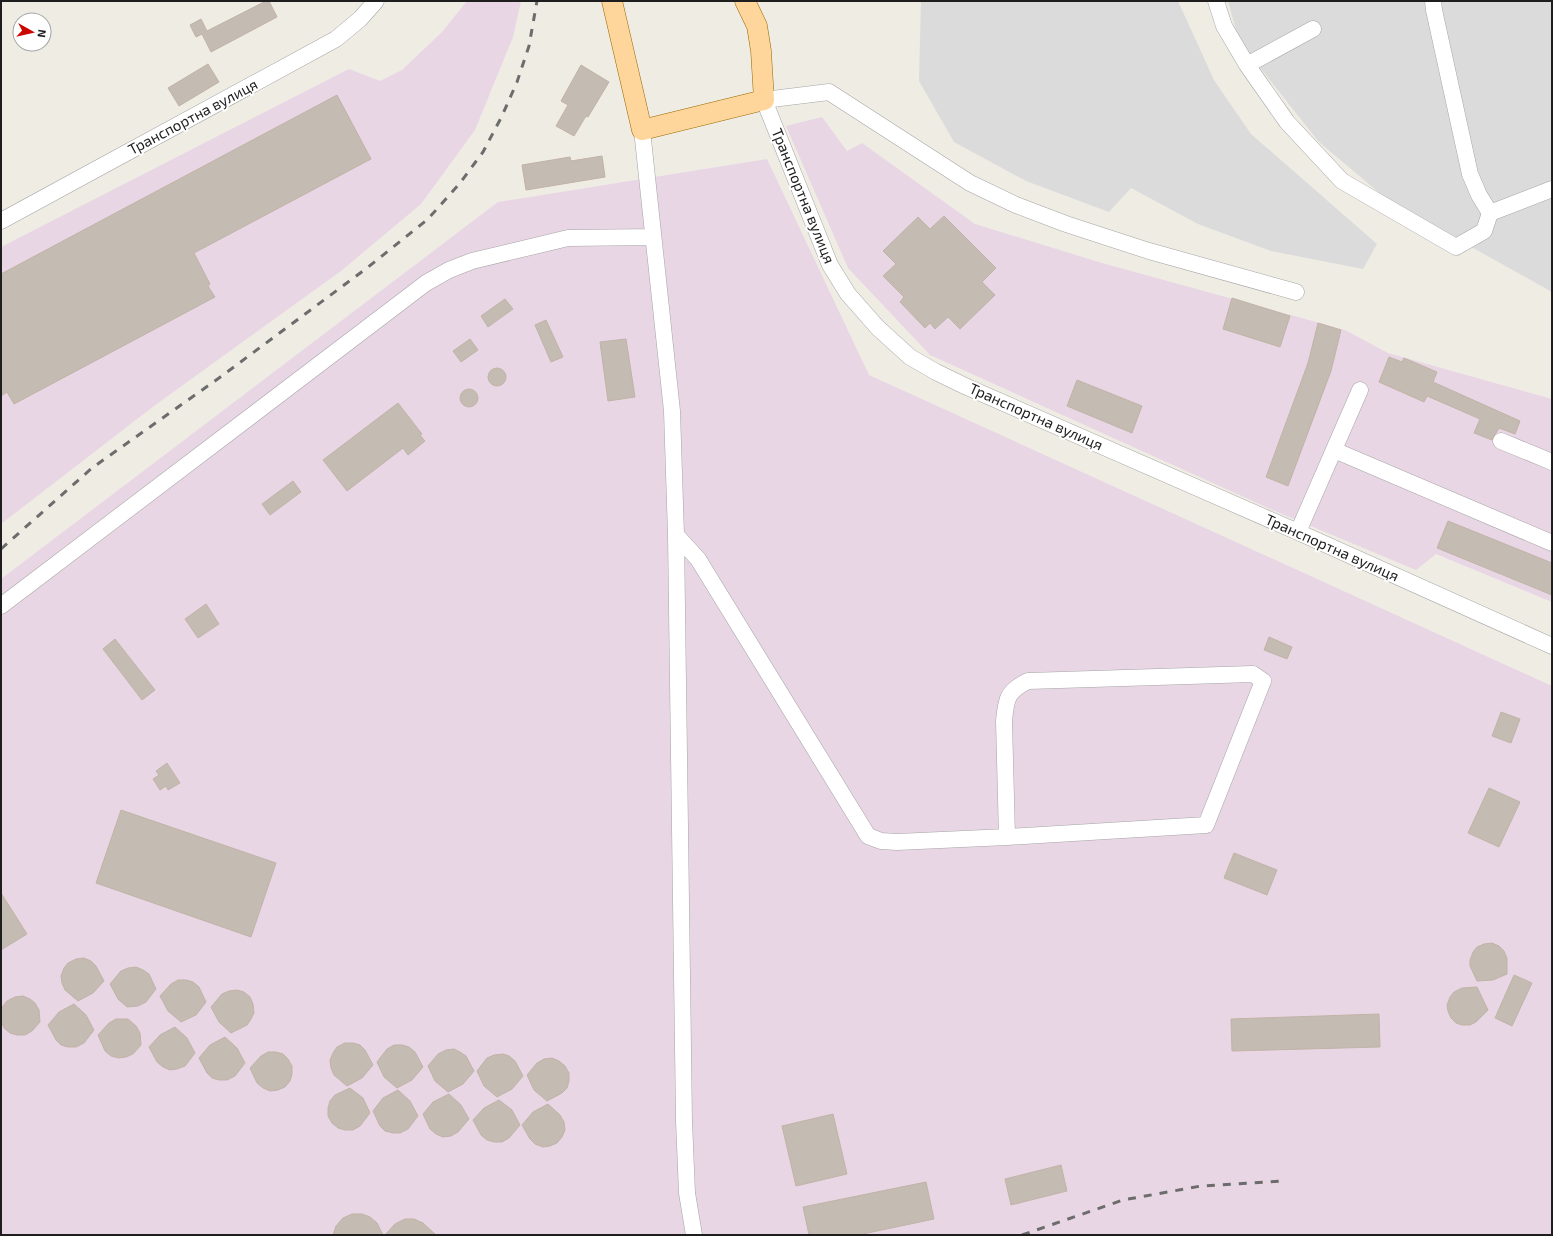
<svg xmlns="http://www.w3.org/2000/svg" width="1553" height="1236" viewBox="0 0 1553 1236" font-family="'Exo 2',sans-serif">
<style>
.residential{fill:#dcdbdb}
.industrial{fill:#e9d6e5}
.building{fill:#c4bbb3;stroke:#c1b3a6}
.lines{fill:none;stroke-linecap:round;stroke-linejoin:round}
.minor-casing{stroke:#a5a5a5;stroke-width:17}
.major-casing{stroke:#986a00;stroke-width:21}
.minor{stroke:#fff;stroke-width:16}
.major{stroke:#fed59a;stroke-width:20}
.rail{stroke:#6c6c6c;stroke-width:3;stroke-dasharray:8 8;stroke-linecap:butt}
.labels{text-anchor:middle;stroke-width:4;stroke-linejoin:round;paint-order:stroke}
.street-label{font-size:15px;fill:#1e1e1e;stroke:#fff}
</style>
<rect width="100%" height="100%" fill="#efece4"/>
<path class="residential" d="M 921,1 L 1178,1 L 1214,80 L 1251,134 L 1377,244 L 1363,269 L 1271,251 L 1198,224 L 1131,188 L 1109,212 L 1026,181 L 954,142 L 919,81 Z
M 1228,1 L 1552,1 L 1552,292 L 1389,201 L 1319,142 L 1239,41 Z"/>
<path class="industrial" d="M 467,1 L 521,1 L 513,37 L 475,130 L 421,204 L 341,271 L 154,406 L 1,524 L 1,247 L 349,69 L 380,81 L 402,70 L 442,32 Z
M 822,117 L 847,151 L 862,143 L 975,224 L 1102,263 L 1345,330 L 1388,353 L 1552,399 L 1552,602 L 1436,554 L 1416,570 L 1275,511 L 930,355 L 848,268 L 786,126 Z
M 767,159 L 869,375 L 1552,686 L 1552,1235 L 1,1235 L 1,579 L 498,202 Z"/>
<path class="building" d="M 266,1 L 269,1 L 277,17 L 211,52 L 202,34 L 196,37 L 190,25 L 201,19 L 207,31 Z
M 208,64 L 219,82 L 179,106 L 168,88 Z
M 581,65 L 609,82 L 588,117 L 586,116 L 574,136 L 556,126 L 568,105 L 561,101 Z
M 337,95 L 371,159 L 194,253 L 210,284 L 208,286 L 215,297 L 14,404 L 7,392 L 1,396 L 1,274 Z
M 602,156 L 605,177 L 526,190 L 522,165 L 570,157 L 571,161 Z
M 944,216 L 996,268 L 982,282 L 995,295 L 960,329 L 948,317 L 935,329 L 930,323 L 925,328 L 900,302 L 904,297 L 883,276 L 896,264 L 883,251 L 918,217 L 930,229 Z
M 1232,298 L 1290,316 L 1280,347 L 1223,329 Z
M 505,299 L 513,309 L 488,327 L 481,316 Z
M 546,320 L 563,357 L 551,362 L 535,325 Z
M 1318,323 L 1341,330 L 1331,371 L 1288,486 L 1266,477 L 1308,363 Z
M 470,339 L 478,350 L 461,362 L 453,351 Z
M 626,339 L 635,397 L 608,401 L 600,342 Z
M 1389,357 L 1402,362 L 1404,358 L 1437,372 L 1433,382 L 1520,421 L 1515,434 L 1499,428 L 1492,440 L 1474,433 L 1480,419 L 1427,396 L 1424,402 L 1379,382 Z
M488 377a9 9 0 1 1 18 0a9 9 0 1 1-18 0Z
M 1077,380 L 1142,406 L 1132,433 L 1067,406 Z
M460 398a9 9 0 1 1 18 0a9 9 0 1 1-18 0Z
M 398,403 L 422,434 L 420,435 L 425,441 L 408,455 L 403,448 L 347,491 L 323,460 Z
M 293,481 L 301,492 L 270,515 L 262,504 Z
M 1448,521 L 1552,563 L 1552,595 L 1437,548 Z
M 206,604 L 219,624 L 198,638 L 185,619 Z
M 1269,637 L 1292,647 L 1287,659 L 1264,650 Z
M 115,639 L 155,690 L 142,700 L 103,649 Z
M 1501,712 L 1520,719 L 1511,743 L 1492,736 Z
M 167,763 L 180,783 L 168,790 L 166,786 L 160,790 L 153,779 L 159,775 L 156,771 Z
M 1489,788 L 1520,802 L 1499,847 L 1468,833 Z
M 121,810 L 276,863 L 251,937 L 96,883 Z
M 1234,853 L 1277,870 L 1267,895 L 1224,878 Z
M 1,893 L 27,934 L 1,950 Z
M 1492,943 L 1499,946 L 1504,951 L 1507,958 L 1507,974 L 1493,980 L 1477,981 L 1470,966 L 1470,960 L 1473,952 L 1477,947 L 1484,944 Z
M 84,958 L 91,961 L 96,966 L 104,981 L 93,993 L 78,1001 L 65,990 L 62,983 L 61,976 L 64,968 L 68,963 L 76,959 Z
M 136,967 L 143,970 L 149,974 L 156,989 L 146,1002 L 138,1006 L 127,1007 L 118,999 L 110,984 L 121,971 L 128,968 Z
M 1514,975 L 1532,983 L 1512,1026 L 1495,1018 Z
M 178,980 L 186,980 L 193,982 L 199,987 L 206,1002 L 196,1015 L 181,1022 L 168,1011 L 160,996 L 171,984 Z
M 1477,987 L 1488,1010 L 1476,1022 L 1470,1025 L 1462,1025 L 1456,1023 L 1451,1018 L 1448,1011 L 1447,1005 L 1450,997 L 1454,992 L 1462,988 Z
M 237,990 L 244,992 L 250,997 L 253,1004 L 254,1013 L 251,1019 L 247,1025 L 231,1033 L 219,1022 L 211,1007 L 222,994 L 229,991 Z
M 23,996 L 30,999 L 35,1003 L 39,1010 L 40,1022 L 32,1031 L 25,1035 L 17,1035 L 10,1033 L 4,1028 L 1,1021 L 1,1012 L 3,1006 L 7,1001 L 15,997 Z
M 74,1004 L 86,1015 L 94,1030 L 84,1043 L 76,1047 L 68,1047 L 61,1045 L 56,1040 L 48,1025 L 59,1012 Z
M 1379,1014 L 1380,1047 L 1232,1051 L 1231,1019 Z
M 116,1019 L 128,1019 L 136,1026 L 140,1033 L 141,1045 L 133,1054 L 126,1057 L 119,1058 L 111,1056 L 105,1051 L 98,1035 L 109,1023 Z
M 175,1027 L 187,1038 L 195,1053 L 185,1066 L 177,1069 L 170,1070 L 163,1067 L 157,1062 L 149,1047 L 160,1035 Z
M 225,1037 L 237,1048 L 245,1063 L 235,1076 L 227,1080 L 219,1080 L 212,1078 L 207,1073 L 199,1058 L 210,1045 Z
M 345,1043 L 353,1043 L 360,1045 L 365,1050 L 373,1065 L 362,1078 L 347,1086 L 334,1075 L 331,1068 L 330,1060 L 333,1053 L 337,1047 Z
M 394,1045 L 402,1045 L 409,1047 L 415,1052 L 423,1067 L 412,1080 L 397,1088 L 384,1077 L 377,1062 L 387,1049 Z
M 454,1049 L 460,1052 L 466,1056 L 474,1071 L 463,1084 L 448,1092 L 435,1081 L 428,1066 L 438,1054 L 446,1050 Z
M 268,1052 L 276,1052 L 283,1054 L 288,1059 L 292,1066 L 292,1074 L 290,1081 L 285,1087 L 278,1090 L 270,1091 L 263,1088 L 257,1083 L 250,1068 L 261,1056 Z
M 503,1054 L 509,1056 L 515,1061 L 523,1076 L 512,1089 L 497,1097 L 484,1086 L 477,1071 L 487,1058 L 494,1055 Z
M 552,1058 L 559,1061 L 565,1066 L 569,1073 L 569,1081 L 567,1088 L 562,1093 L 547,1101 L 534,1090 L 527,1075 L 537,1063 L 544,1059 Z
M 350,1088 L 363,1098 L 370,1113 L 360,1126 L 353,1130 L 345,1130 L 338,1128 L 332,1123 L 328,1116 L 328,1108 L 330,1101 L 335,1095 Z
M 398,1090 L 410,1101 L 418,1116 L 408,1129 L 400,1133 L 393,1133 L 385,1131 L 380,1126 L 373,1111 L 383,1098 Z
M 449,1094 L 461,1105 L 469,1119 L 458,1132 L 451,1136 L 443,1137 L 436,1134 L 430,1129 L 423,1114 L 433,1102 Z
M 499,1100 L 512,1110 L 520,1125 L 509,1138 L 502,1142 L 494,1142 L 487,1140 L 481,1135 L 473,1120 L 484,1108 Z
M 548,1104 L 560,1115 L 564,1122 L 565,1130 L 562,1137 L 557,1143 L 550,1146 L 543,1147 L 535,1144 L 530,1139 L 522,1125 L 533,1112 Z
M 833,1114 L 847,1174 L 796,1186 L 782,1126 Z
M 1061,1165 L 1067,1191 L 1011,1205 L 1005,1179 Z
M 926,1182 L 934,1219 L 858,1235 L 809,1235 L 803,1207 Z
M 352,1214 L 362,1214 L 370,1217 L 377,1223 L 383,1235 L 333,1235 L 336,1226 L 343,1218 Z
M 405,1219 L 414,1219 L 423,1223 L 436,1235 L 385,1235 L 395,1224 Z"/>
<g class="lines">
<g class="minor-casing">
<path id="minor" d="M 1216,1 L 1224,26 L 1247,65 L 1287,122 L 1342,181 L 1456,247 L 1484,231 L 1490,213
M 1433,1 L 1434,10 L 1470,174 L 1479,195 L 1490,213
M 1247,65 L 1313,29
M 642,130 L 672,411 L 676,535 L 684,1121 L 687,1193 L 694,1235
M 1490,213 L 1552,189
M 1,221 L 336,39 L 360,19 L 376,1
M 1296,292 L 1149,251 L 1066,224 L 1016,205 L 970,183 L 829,92 L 764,100 L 830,265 L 848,294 L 878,328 L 910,357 L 936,372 L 967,387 L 1298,532 L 1552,646
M 1501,441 L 1552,462
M 1334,450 L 1552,543
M 1298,532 L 1360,390
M 676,535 L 698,559 L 868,836 L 881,841 L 897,842 L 1007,837 L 1206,825 L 1263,681 L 1253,674 L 1028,681 C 1007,691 1006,699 1004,721 L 1007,837
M 1,606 L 426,283 L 449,270 L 472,261 L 568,238 L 653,237"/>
</g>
<g class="major-casing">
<path id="major" d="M 612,1 L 642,130 L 764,100 L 761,51 L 757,26 L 745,1"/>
</g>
<use href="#minor" class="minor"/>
<use href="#major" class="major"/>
<path class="rail" d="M 1,549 L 92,468 L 219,378 L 367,268 L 428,219 L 460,183 L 483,152 L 502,116 L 517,82 L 529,46 L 537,1
M 1022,1235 L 1123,1200 L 1201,1186 L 1281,1181"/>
</g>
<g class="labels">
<g class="street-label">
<text transform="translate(193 117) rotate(-28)" y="5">Транспортна вулиця</text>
<text transform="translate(803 196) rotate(68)" y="5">Транспортна вулиця</text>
<text transform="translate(1036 417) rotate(24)" y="5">Транспортна вулиця</text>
<text transform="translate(1332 548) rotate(24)" y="5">Транспортна вулиця</text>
</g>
</g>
<rect width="1553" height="1236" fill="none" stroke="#1e1e1e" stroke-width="4"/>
<g transform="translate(32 32) rotate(98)"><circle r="19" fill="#ffffff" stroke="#a5a5a5"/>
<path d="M0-3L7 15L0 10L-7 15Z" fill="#cc0500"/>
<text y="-6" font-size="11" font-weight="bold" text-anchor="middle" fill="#1e1e1e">N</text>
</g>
</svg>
